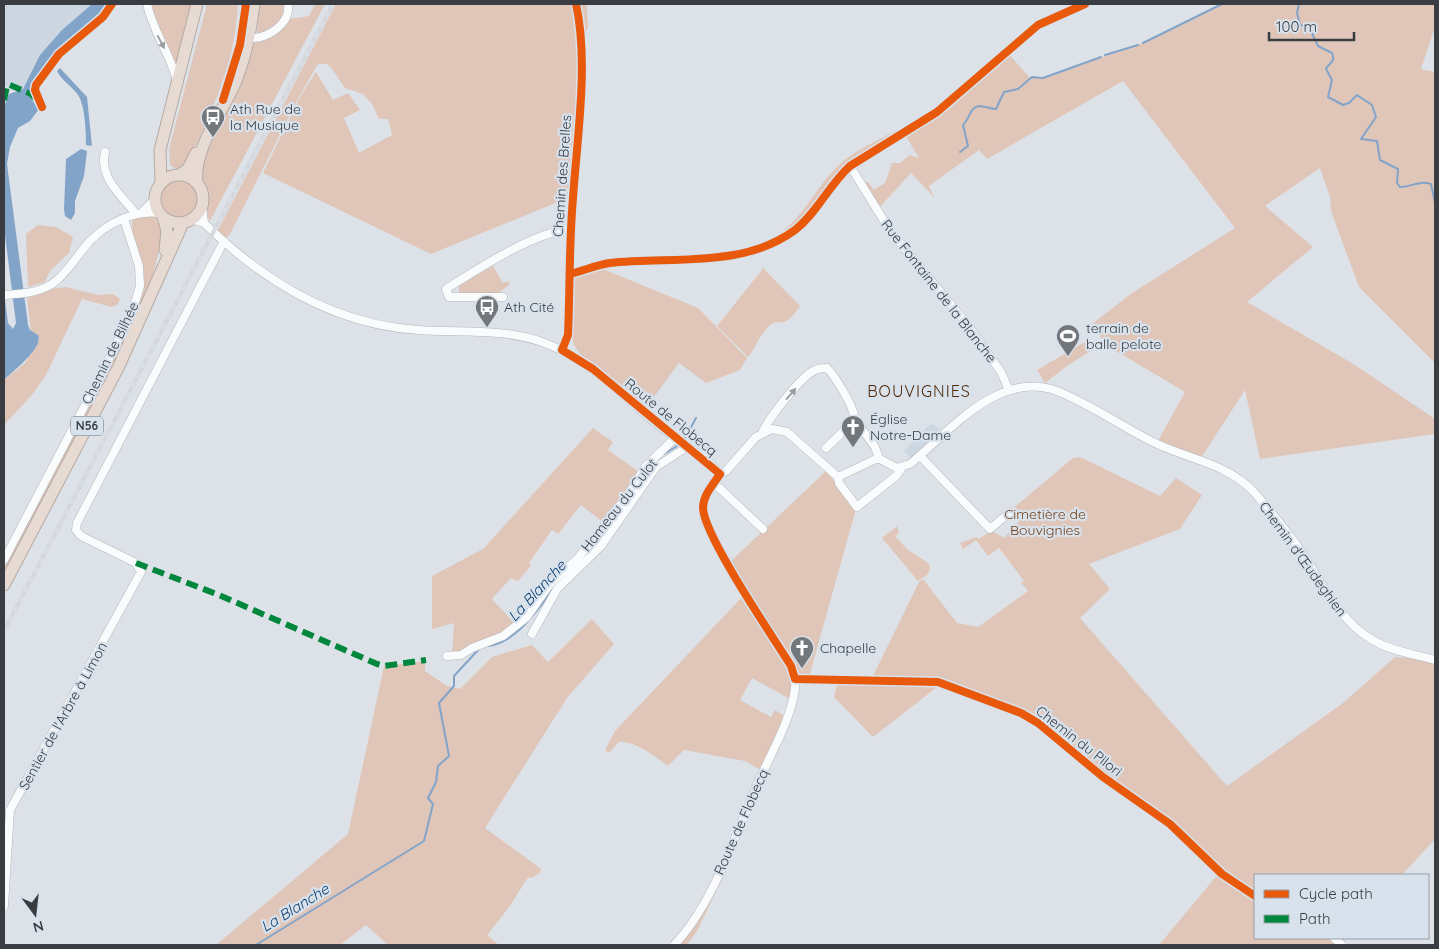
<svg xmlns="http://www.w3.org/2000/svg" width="1439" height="949" viewBox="0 0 1439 949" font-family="Quicksand,sans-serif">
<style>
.built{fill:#cdd7e2}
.green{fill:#e0c6b8}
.water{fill:#83a4c9}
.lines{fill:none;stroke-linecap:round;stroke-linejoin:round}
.stream{stroke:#83a4c9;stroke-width:2}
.minor-casing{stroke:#b2b7bb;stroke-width:9}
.highway-casing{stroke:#b5aaa4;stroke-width:13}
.minor{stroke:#fafbfc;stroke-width:8}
.highway{stroke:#e6dad2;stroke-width:11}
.rail-casing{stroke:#d5d7da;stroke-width:4}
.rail{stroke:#d8e2ed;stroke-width:2;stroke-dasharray:5.5;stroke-linecap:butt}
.quiet{stroke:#00873e;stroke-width:6;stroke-dasharray:12 6;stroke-linecap:butt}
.cycleway-casing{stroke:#d8e2ed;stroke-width:11}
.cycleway{stroke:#e8590c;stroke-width:8}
.oneway{fill:#9a9c9e}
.labels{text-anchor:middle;stroke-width:4.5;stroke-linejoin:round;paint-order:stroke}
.shield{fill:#d8e2ed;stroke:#696e75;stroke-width:1}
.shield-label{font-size:12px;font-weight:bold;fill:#393d41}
.poi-label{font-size:14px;fill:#393d41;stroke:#d8e2ed;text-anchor:start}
.street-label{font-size:14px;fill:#393d41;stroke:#d8e2ed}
.park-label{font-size:14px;fill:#773e12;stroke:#d8e2ed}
.water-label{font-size:15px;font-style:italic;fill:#0e3f6f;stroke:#d8e2ed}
.quarter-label{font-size:16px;letter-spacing:1px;fill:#542703;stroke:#d8e2ed}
</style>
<rect width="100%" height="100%" fill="#dde2e8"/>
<path class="built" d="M 4,4 L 92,4 L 62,30 L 40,55 L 23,89 L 12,85 L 4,86 Z
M 931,423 L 943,432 L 911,458 L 904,451 Z"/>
<path class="green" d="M 151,4 L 191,4 L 176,65 L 159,31 Z
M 207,4 L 238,4 C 237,20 235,37 231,53 C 227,73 194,166 176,169 L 170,165 L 169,149 Z
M 260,4 L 286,4 C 284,20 274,33 257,34 Z
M 315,4 L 325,4 L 210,221 L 207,216 L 209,196 L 201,175 L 204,156 L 242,79 L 255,41 L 264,38 L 290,19 L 309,16 Z
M 336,4 L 587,4 L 588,27 L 580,44 L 578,61 L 578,94 L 570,197 L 431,254 L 263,173 L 301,95 L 316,72 L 333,100 L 348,93 L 360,110 L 344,118 L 359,153 L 392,135 L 388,119 L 379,119 L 372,104 L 363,94 L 345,88 L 330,66 L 326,64 L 318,64 L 300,95 L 230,234 L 226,238 L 218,230 Z
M 1222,4 L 1435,4 L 1435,27 L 1421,69 L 1435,72 L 1435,363 L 1359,287 L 1331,211 L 1330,197 L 1320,168 L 1265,206 L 1313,247 L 1247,302 L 1355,365 L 1435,419 L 1435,434 L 1260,459 L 1245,390 L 1201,458 L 1162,443 L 1159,439 L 1185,392 L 1106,345 L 1092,324 L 1132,293 L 1235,228 L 1123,81 L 987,159 L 979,150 L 929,186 L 934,197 L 911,173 L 878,209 L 862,184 L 868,182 L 874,190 L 885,183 L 892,163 L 900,163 L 910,155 L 919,158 L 904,133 L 927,119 L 1007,52 L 1030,78 L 1043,78 L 1138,45 Z
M 897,130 L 902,133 L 849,164 L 804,218 L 769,242 L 768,241 C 804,221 811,192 838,166 C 854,150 877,141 897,130 Z
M160 199a19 19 0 1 1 38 0a19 19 0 1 1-38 0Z
M 141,216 L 153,216 L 162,228 C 157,293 116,361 85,418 C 58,470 31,522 4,573 L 4,565 L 71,435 L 143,284 C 144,265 128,231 133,219 Z
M 38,225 L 56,227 L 73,237 L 69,253 L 50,271 L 45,282 L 28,287 L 26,234 Z
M 493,266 L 503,283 L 509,281 L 509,285 L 497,294 L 459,293 L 459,285 Z
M 598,267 L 698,308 L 747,358 L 740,370 L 706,383 L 679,363 L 645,409 L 582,357 L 574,345 L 571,332 L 574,277 Z
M 762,267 L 800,306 C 793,316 788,325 774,322 C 761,330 758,345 748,357 L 717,326 L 762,270 Z
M 66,287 L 98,295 L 113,294 L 120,299 L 118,304 L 112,307 L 82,299 L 46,375 L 32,395 L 4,425 L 4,380 L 25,363 L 39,341 L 39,338 L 31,331 L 27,298 L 55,288 Z
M 1090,339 L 1095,348 L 1067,366 L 1045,383 L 1037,370 Z
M 593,428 L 613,442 L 608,450 L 639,472 L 629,491 L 604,523 L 581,505 L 558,534 L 552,530 L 529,563 L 531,566 L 518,581 L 511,578 L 492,599 L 516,625 L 509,631 L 461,653 L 452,654 L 454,623 L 432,629 L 432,576 L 483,549 Z
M 1080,457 L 1160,496 L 1176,478 L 1202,495 L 1180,529 L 1089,564 L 1110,589 L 1080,618 L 1227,786 L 1343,703 L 1395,657 L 1435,660 L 1435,839 L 1402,875 L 1255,875 L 1255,896 L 1245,891 L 1190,843 L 1032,719 L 943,683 L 871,680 L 919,582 L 923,579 L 957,623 L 978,627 L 1028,591 L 1021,583 L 1024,581 L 999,548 L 988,556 L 976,540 L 963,549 L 960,543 L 977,537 L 978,539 L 992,531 L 1004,538 L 1020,520 L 1011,510 L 1073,458 Z
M 826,471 L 856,509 L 809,677 L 799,674 L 730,562 Z
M 897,526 L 899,533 L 895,536 L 907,549 L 928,563 L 930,568 L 928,574 L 918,581 L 882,538 Z
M 744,595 L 791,673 L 793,688 L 790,699 L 752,678 L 740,700 L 771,717 L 775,710 L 783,715 L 781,725 L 783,726 L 761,770 L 745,761 L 684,750 L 668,766 C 654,756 636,741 619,742 L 609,753 L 605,750 L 615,731 Z
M 592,619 L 614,644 L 567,698 L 485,828 L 541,869 L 540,873 L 531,878 L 528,877 L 510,906 L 487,935 L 499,945 L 388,945 L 366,925 L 340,945 L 216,945 L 348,834 L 384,666 L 425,661 L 425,671 L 447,686 L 460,689 L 492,657 L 532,645 L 548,662 Z
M 838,681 L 941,684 L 873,737 L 834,697 Z
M 723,869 L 726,871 L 697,931 L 687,945 L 677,945 Z
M 1219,873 L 1255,898 L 1255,938 L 1330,938 L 1341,945 L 1159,945 Z"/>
<path class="water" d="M 92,4 L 109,4 L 103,12 L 56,53 L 31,90 L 32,100 L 39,109 L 30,121 L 18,128 L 10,147 L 7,164 L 28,325 L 30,330 L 38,335 C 44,348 13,371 4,380 L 4,292 L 8,323 L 13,329 L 16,323 L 4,227 L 5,104 L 9,94 L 23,89 L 40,55 L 62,30 Z
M 60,68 L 87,97 L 92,146 L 86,145 C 86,131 85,105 78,95 C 72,86 61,80 57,71 Z
M 81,149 L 87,151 L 84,176 L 75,201 L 75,213 L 71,220 L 65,216 L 64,210 L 66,159 Z"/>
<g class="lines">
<path class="stream" d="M 1299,4 L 1297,13 L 1300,25 L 1309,27 L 1318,46 L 1332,53 C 1336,63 1329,62 1326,69 L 1332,80 L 1328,97 L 1343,105 L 1349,103 L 1357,95 L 1372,105 L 1376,117 L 1361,139 L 1377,141 L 1380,160 L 1398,169 L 1397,183 L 1400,187 C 1411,187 1419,180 1431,184 L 1435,203
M 1143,43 L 1222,4
M 1105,55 L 1138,45
M 960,152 L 968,146 L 963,125 C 969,120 970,107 979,106 C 985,106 990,109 996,109 L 1004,92 L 1018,89 L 1032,77 L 1043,78 L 1101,57
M 684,440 L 696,418
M 664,454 L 677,446
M 639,485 L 645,474
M 601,540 L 611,523
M 488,646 C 516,642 534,614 551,592
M 256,945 L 424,841 L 433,804 L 428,798 L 436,782 L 438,766 L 449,756 L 439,703 L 454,686 L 454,676 L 479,649"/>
<g class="minor-casing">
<path id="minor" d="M 147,4 C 153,32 170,53 177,81
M 250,38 C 267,39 291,24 288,4
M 105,152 C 99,178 121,195 136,214
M 850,166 L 891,232 L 967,324 L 1001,372 L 1009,390
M 202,207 L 204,223
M 142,212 L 154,200
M 188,221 L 194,220 L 204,223 C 263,281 335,325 419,330 C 459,333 503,328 542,342 C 587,358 622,395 658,425 C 677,441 705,454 720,474
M 570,274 C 583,271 596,265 610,263 C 671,256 742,269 795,230 C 817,213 829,185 850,166 L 937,112 L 1038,25 L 1085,4
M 4,295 C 20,294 38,293 52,284 C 68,273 77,255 90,241 C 107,223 135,210 159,213
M 503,297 L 449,297 L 446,289 C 481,267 529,235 571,228
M 562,350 L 568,335 C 570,289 569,243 573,198 C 577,138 589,62 576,4
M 762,433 C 769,418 801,376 815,370 C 819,368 823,368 827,368 C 835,376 855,408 854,418 L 875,447 L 879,458
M 826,448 L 855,420
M 920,456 L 990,529 L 1010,512
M 838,477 L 878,458 L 897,468 L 910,464 C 949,432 999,369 1057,391 C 1090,404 1121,426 1153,442 C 1187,459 1227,463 1254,492 C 1270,511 1287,531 1301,551 C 1321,581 1339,620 1371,639 C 1390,651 1414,654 1435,660
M 838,477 L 839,483 L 857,507 L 896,476 L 902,468
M 714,483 L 763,529
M 4,560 L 107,363 L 133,309 L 140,286 L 139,266 L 124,219
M 532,634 L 557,589 L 601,546 L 656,467 L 687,447
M 447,656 L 461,655 L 472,648 L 503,636 L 527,617 L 550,584 L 578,558 L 628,495 L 645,467 L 674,439
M 795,679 L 938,682 L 1021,713 L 1038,723 L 1103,777 L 1170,824 L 1222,874 L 1255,896
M 4,906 L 10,810 L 141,572 L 136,563 L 81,536 L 76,530 L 77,523 L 224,241
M 1334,938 L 1342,945
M 674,945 C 713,905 737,831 759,780 C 771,754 792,717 795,688 C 796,680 794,673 791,666 C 768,629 744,592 723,554 C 716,542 705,527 703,513 C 701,498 713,478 726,471 L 756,437 L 772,429 L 787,432 L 838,477"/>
</g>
<g class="highway-casing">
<path id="highway" d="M155 199a24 24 0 1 1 48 0a24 24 0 1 1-48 0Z
M 179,175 L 188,169 L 196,153
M 161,182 L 160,150 L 197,4
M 197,183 C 193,148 222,114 235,83 C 246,57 251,31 254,4
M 163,217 L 167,231 L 165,250
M 4,585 L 118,368 L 183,223"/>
</g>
<use href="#minor" class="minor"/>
<use href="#highway" class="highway"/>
<g class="rail-casing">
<path id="rail" d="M 4,631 L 333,4"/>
</g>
<use href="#rail" class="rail"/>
<path class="quiet" d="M 10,85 L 31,94 L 37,100
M 4,100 L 7,86
M 136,563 L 219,595 L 377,664 L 384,666 L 426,660"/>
<g class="cycleway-casing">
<path id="cycleway" d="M 576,4 C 589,62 577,138 573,198 C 569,243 570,289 568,335 L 562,350 L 593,369 L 720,474 C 713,485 703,495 703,508 C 704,536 773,637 791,666 L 795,679 L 938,682 L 1021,713 L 1038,723 L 1103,777 L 1170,824 L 1222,874 L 1255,896
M 223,100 L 240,45 L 246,4
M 42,107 L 35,90 L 36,85 L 59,54 L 103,17 L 112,4
M 570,274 C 583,271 596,265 610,263 C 671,256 742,269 795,230 C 817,213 829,185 850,166 L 937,112 L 1038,25 L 1085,4"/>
</g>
<use href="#cycleway" class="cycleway"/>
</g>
<defs><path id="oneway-solid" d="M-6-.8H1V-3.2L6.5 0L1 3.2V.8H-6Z" transform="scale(1.25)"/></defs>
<g class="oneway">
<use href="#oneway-solid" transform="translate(161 42) rotate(62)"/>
<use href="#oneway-solid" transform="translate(791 394) rotate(-49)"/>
</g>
<defs>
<g id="bus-pin" transform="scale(1.25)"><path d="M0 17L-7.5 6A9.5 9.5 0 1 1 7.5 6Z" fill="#72777b" stroke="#d8e2ed"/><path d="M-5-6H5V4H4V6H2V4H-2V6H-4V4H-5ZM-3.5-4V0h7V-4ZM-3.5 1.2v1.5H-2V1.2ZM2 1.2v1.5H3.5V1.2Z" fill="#fff"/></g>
<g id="stadium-pin" transform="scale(1.25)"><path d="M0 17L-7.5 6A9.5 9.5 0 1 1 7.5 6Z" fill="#72777b" stroke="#d8e2ed"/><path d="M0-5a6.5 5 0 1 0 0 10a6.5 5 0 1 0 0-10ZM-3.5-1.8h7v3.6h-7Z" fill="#fff"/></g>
<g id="church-pin" transform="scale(1.25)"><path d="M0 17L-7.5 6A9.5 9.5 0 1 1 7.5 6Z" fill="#72777b" stroke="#d8e2ed"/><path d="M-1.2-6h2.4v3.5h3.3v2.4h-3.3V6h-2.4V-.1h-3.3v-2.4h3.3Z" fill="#fff"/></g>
</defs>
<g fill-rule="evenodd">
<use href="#bus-pin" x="213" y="117"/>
<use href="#bus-pin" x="487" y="307"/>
<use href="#stadium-pin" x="1068" y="336"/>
<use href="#church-pin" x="853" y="427"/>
<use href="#church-pin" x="802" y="648"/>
</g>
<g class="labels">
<rect class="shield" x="71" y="416.5" width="32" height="19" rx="4"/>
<g class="shield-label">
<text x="87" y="430">N56</text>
</g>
<g class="poi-label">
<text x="230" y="114">Ath Rue de<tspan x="230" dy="16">la Musique</tspan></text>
<text x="504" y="312">Ath Cité</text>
<text x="1086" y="333">terrain de<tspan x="1086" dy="16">balle pelote</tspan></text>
<text x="870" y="424">Église<tspan x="870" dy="16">Notre-Dame</tspan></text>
<text x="820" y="653">Chapelle</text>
</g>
<g class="street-label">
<text transform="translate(562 176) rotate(-86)" y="5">Chemin des Brelles</text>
<text transform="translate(939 291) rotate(52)" y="5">Rue Fontaine de la Blanche</text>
<text transform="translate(110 353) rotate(-64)" y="5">Chemin de Bilhée</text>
<text transform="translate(671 417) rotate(39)" y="5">Route de Flobecq</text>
<text transform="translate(619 505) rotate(-52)" y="5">Hameau du Culot</text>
<text transform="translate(1303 559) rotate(54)" y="5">Chemin d'Œudeghien</text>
<text transform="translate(63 716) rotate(-61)" y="5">Sentier de l'Arbre à Limon</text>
<text transform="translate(1079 741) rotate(38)" y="5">Chemin du Pilori</text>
<text transform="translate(741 822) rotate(-66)" y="5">Route de Flobecq</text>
</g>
<g class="park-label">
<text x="1045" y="519">Cimetière de<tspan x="1045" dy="16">Bouvignies</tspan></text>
</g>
<g class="water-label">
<text transform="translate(537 591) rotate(-47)" y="5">La Blanche</text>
<text transform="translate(295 908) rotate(-32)" y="5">La Blanche</text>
</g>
<g class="quarter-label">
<text x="919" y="397">BOUVIGNIES</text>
</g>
</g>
<rect width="1439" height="949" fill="none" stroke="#393d41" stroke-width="10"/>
<rect x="1254" y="874" width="175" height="65" fill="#d8e2ed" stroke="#98a0a8"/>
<rect x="1264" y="890" width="25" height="8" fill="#e8590c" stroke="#98a0a8"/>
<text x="1299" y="899" font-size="15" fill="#393d41">Cycle path</text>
<rect x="1264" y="915" width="25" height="8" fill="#00873e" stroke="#98a0a8"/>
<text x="1299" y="924" font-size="15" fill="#393d41">Path</text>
<g transform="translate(35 914) rotate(165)" stroke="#d8e2ed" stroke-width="4" paint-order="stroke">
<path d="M0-4L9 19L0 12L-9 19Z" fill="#393d41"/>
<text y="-8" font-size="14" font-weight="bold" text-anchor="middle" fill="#393d41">N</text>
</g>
<path d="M1269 32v8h85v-8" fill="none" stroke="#393d41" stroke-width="2.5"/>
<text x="1276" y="32" font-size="15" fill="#393d41" stroke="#d8e2ed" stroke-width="4" paint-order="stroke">100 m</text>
</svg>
